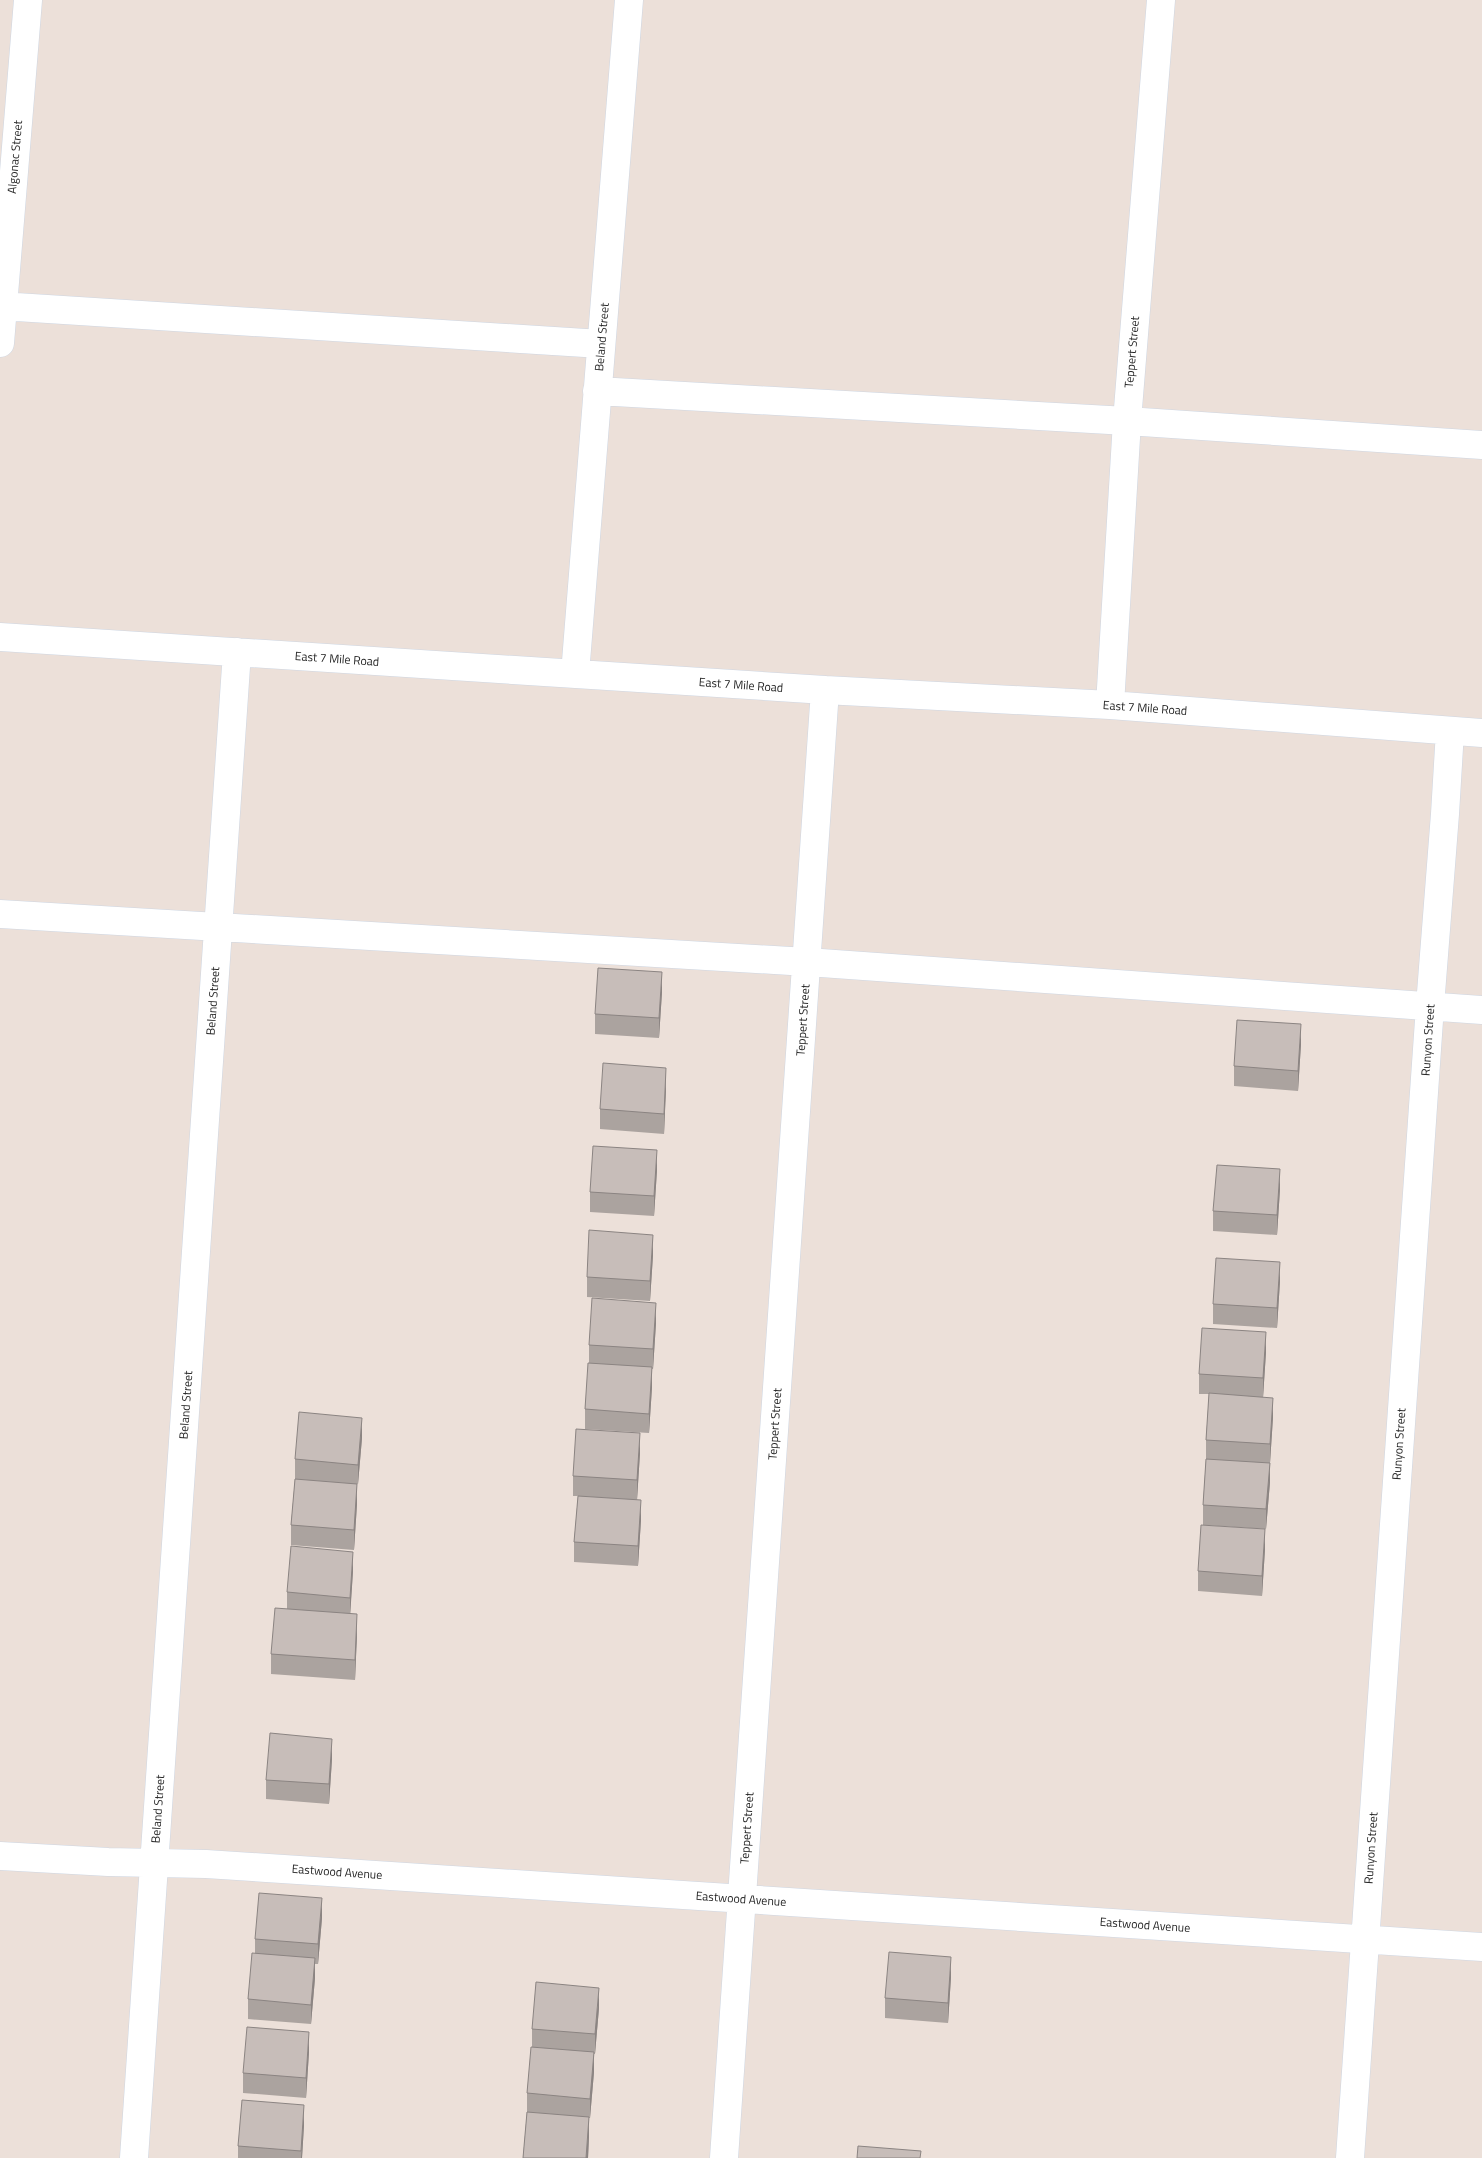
<svg xmlns="http://www.w3.org/2000/svg" width="1482" height="2158" viewBox="0 0 1482 2158" font-family="'Titillium Web',sans-serif">
<style>
.lines{fill:none;stroke-linecap:round;stroke-linejoin:round}
.minor-casing{stroke:#ced6e2;stroke-width:29}
.minor{stroke:#fff;stroke-width:28}
.wall{fill:#aba39f}
.shaded-wall{fill:#8b8482}
.building{fill:#c7bdb9;stroke:#8b8482}
.labels{text-anchor:middle;stroke-width:5;stroke-linejoin:round;paint-order:stroke}
.street-label{font-size:12px;fill:#282828;stroke:#fff}
</style>
<rect width="100%" height="100%" fill="#ece0d9"/>
<g class="lines">
<g class="minor-casing">
<path id="minor" d="M 0,306 L 601,344
M 0,343 L 28,0
M 597,391 L 1127,421 L 1482,445
M 0,637 L 825,690 L 1110,705 L 1482,733
M 575,674 L 629,0
M 1110,705 L 1127,421 L 1161,0
M 0,914 L 807,962 L 1482,1010
M 0,1856 L 108,1862 L 206,1864 L 1482,1947
M 134,2158 L 237,652
M 724,2158 L 825,690
M 1350,2158 L 1430,1006 L 1445,814 L 1450,731"/>
</g>
<use href="#minor" class="minor"/>
</g>
<path class="wall" d="M 662,992 L 659,1038 L 595,1034 L 595,1014 Z
M 1301,1044 L 1298,1091 L 1234,1086 L 1234,1066 Z
M 666,1088 L 664,1134 L 600,1129 L 600,1109 Z
M 657,1170 L 654,1216 L 590,1212 L 590,1192 Z
M 1280,1189 L 1277,1235 L 1213,1231 L 1213,1211 Z
M 653,1255 L 650,1301 L 587,1297 L 587,1277 Z
M 1280,1281 L 1277,1328 L 1213,1324 L 1213,1304 Z
M 656,1323 L 653,1369 L 652,1369 L 652,1387 L 649,1433 L 585,1429 L 585,1409 L 589,1363 L 589,1345 Z
M 1266,1352 L 1263,1397 L 1273,1417 L 1270,1463 L 1270,1482 L 1266,1529 L 1203,1525 L 1203,1505 L 1206,1459 L 1206,1440 L 1209,1394 L 1199,1394 L 1199,1374 Z
M 362,1438 L 358,1484 L 357,1484 L 357,1504 L 354,1550 L 291,1545 L 291,1525 L 295,1479 L 295,1459 Z
M 640,1453 L 637,1499 L 641,1520 L 638,1566 L 574,1562 L 574,1542 L 578,1496 L 573,1496 L 573,1476 Z
M 1265,1549 L 1262,1596 L 1198,1591 L 1198,1571 Z
M 353,1571 L 350,1613 L 357,1634 L 355,1680 L 271,1674 L 271,1654 L 287,1609 L 287,1592 Z
M 332,1759 L 329,1804 L 266,1799 L 266,1780 Z
M 322,1918 L 318,1964 L 315,1964 L 315,1978 L 311,2024 L 248,2019 L 248,1999 L 255,1954 L 255,1939 Z
M 951,1977 L 948,2023 L 885,2018 L 885,1998 Z
M 599,2008 L 595,2054 L 594,2054 L 594,2072 L 590,2118 L 589,2118 L 589,2137 L 588,2158 L 523,2158 L 527,2112 L 527,2093 L 532,2047 L 532,2029 Z
M 309,2052 L 306,2098 L 243,2093 L 243,2073 Z
M 304,2125 L 302,2158 L 238,2158 L 238,2146 Z"/>
<path class="shaded-wall" d="M 662,972 L 662,992 L 659,1038 L 659,1018 Z
M 1301,1024 L 1301,1044 L 1298,1091 L 1298,1071 Z
M 666,1068 L 666,1088 L 664,1134 L 664,1114 Z
M 657,1150 L 657,1170 L 654,1216 L 654,1196 Z
M 1280,1169 L 1280,1189 L 1277,1235 L 1277,1215 Z
M 653,1235 L 653,1255 L 650,1301 L 650,1281 Z
M 1280,1262 L 1280,1281 L 1277,1328 L 1277,1308 Z
M 656,1303 L 656,1323 L 653,1369 L 653,1349 Z
M 1266,1332 L 1266,1352 L 1263,1398 L 1263,1378 Z
M 652,1367 L 652,1387 L 649,1433 L 649,1414 Z
M 1273,1398 L 1273,1417 L 1270,1463 L 1270,1482 L 1266,1529 L 1266,1509 L 1270,1463 L 1270,1444 Z
M 362,1418 L 362,1438 L 358,1484 L 358,1465 Z
M 640,1433 L 640,1453 L 637,1500 L 637,1480 Z
M 357,1484 L 357,1504 L 354,1550 L 354,1530 Z
M 641,1500 L 641,1520 L 638,1566 L 638,1546 Z
M 1265,1529 L 1265,1549 L 1262,1596 L 1262,1576 Z
M 353,1552 L 353,1571 L 350,1618 L 350,1598 Z
M 357,1614 L 357,1634 L 355,1680 L 355,1660 Z
M 332,1739 L 332,1759 L 329,1804 L 329,1784 Z
M 322,1898 L 322,1918 L 318,1964 L 318,1944 Z
M 951,1957 L 951,1977 L 948,2023 L 948,2003 Z
M 315,1958 L 315,1978 L 311,2024 L 311,2005 Z
M 599,1988 L 599,2008 L 595,2054 L 595,2034 Z
M 309,2032 L 309,2052 L 306,2098 L 306,2078 Z
M 594,2052 L 594,2072 L 590,2118 L 590,2099 Z
M 304,2105 L 304,2125 L 302,2158 L 301,2158 Z
M 589,2117 L 589,2137 L 588,2158 L 586,2158 Z"/>
<path class="building" d="M 598,968 L 662,972 L 659,1018 L 595,1014 Z
M 1237,1020 L 1301,1024 L 1298,1071 L 1234,1066 Z
M 603,1063 L 666,1068 L 664,1114 L 600,1109 Z
M 593,1146 L 657,1150 L 654,1196 L 590,1192 Z
M 1217,1165 L 1280,1169 L 1277,1215 L 1213,1211 Z
M 589,1230 L 653,1235 L 650,1281 L 587,1277 Z
M 1216,1258 L 1280,1262 L 1277,1308 L 1213,1304 Z
M 592,1298 L 656,1303 L 653,1349 L 589,1345 Z
M 1202,1328 L 1266,1332 L 1263,1378 L 1199,1374 Z
M 588,1363 L 652,1367 L 649,1414 L 585,1409 Z
M 1209,1393 L 1273,1398 L 1270,1444 L 1206,1440 Z
M 299,1412 L 362,1418 L 358,1465 L 295,1459 Z
M 576,1429 L 640,1433 L 637,1480 L 573,1476 Z
M 1206,1459 L 1270,1463 L 1266,1509 L 1203,1505 Z
M 295,1479 L 357,1484 L 354,1530 L 291,1525 Z
M 578,1496 L 641,1500 L 638,1546 L 574,1542 Z
M 1201,1525 L 1265,1529 L 1262,1576 L 1198,1571 Z
M 291,1546 L 353,1552 L 350,1598 L 287,1592 Z
M 275,1608 L 357,1614 L 355,1660 L 271,1654 Z
M 270,1733 L 332,1739 L 329,1784 L 266,1780 Z
M 259,1893 L 322,1898 L 318,1944 L 255,1939 Z
M 889,1952 L 951,1957 L 948,2003 L 885,1998 Z
M 252,1953 L 315,1958 L 311,2005 L 248,1999 Z
M 536,1982 L 599,1988 L 595,2034 L 532,2029 Z
M 247,2027 L 309,2032 L 306,2078 L 243,2073 Z
M 531,2047 L 594,2052 L 590,2099 L 527,2093 Z
M 242,2100 L 304,2105 L 301,2151 L 238,2146 Z
M 527,2112 L 589,2117 L 586,2158 L 523,2158 Z
M 858,2146 L 921,2151 L 920,2158 L 857,2158 Z"/>
<g class="labels">
<g class="street-label">
<text transform="translate(15 157) rotate(-85)" y="4">Algonac Street</text>
<text transform="translate(602 337) rotate(-85)" y="4">Beland Street</text>
<text transform="translate(1132 352) rotate(-85)" y="4">Teppert Street</text>
<text transform="translate(337 659) rotate(4)" y="4">East 7 Mile Road</text>
<text transform="translate(741 685) rotate(4)" y="4">East 7 Mile Road</text>
<text transform="translate(1145 708) rotate(4)" y="4">East 7 Mile Road</text>
<text transform="translate(213 1001) rotate(-86)" y="4">Beland Street</text>
<text transform="translate(803 1020) rotate(-86)" y="4">Teppert Street</text>
<text transform="translate(1428 1040) rotate(-86)" y="4">Runyon Street</text>
<text transform="translate(186 1405) rotate(-86)" y="4">Beland Street</text>
<text transform="translate(775 1424) rotate(-86)" y="4">Teppert Street</text>
<text transform="translate(1399 1444) rotate(-86)" y="4">Runyon Street</text>
<text transform="translate(158 1809) rotate(-86)" y="4">Beland Street</text>
<text transform="translate(747 1828) rotate(-86)" y="4">Teppert Street</text>
<text transform="translate(1371 1848) rotate(-86)" y="4">Runyon Street</text>
<text transform="translate(337 1872) rotate(4)" y="4">Eastwood Avenue</text>
<text transform="translate(741 1899) rotate(4)" y="4">Eastwood Avenue</text>
<text transform="translate(1145 1925) rotate(4)" y="4">Eastwood Avenue</text>
</g>
</g>
</svg>
